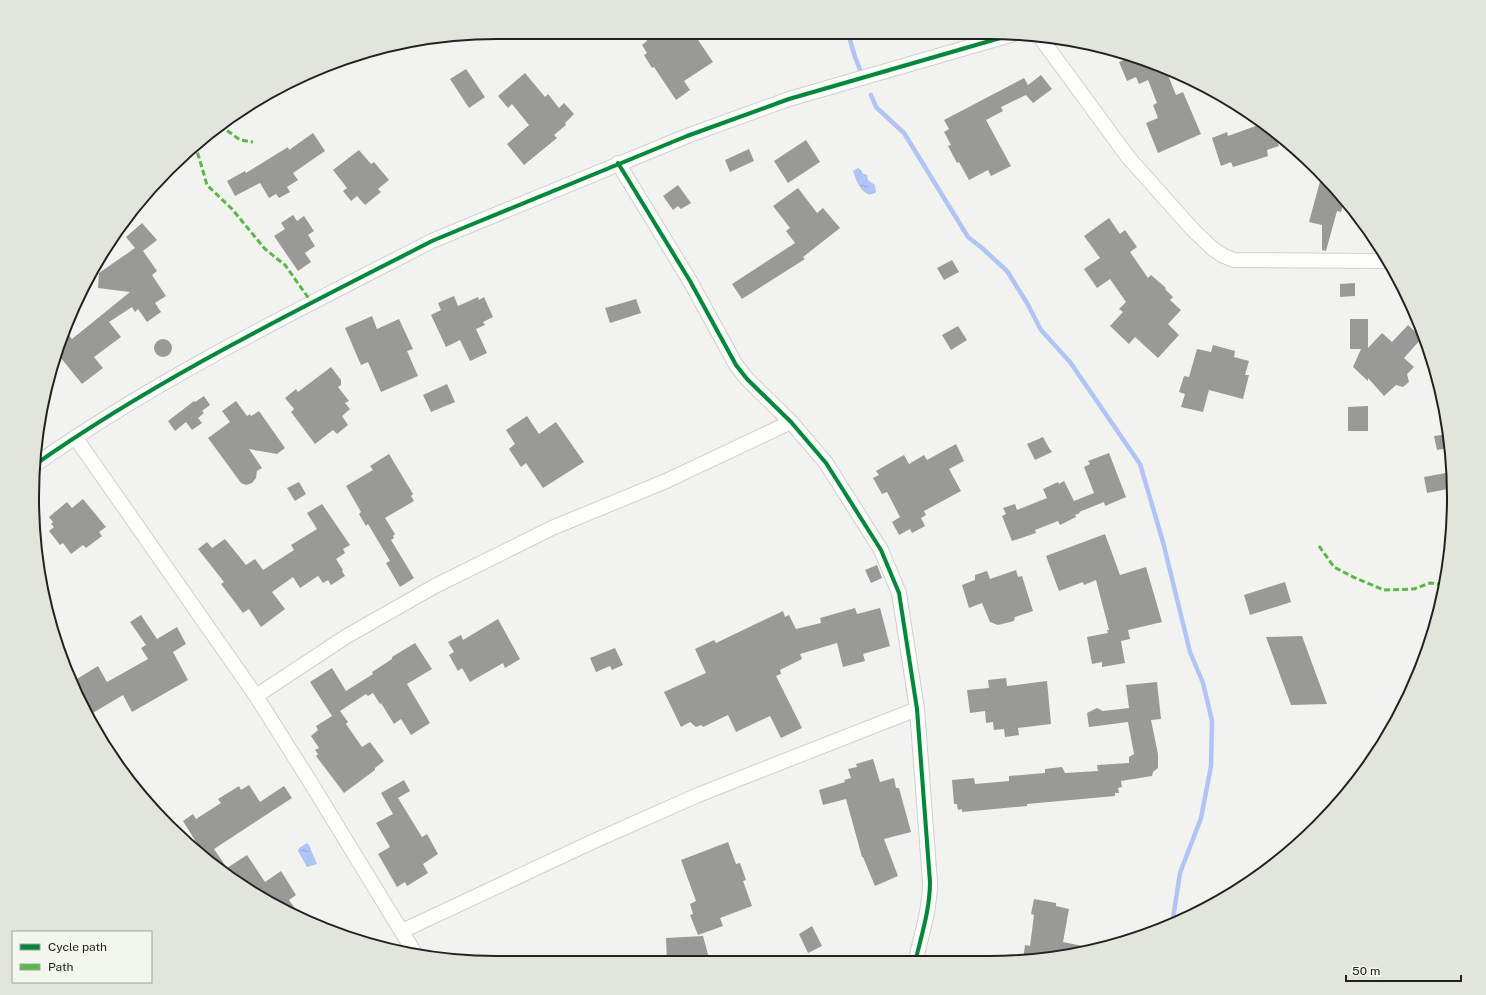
<svg xmlns="http://www.w3.org/2000/svg" width="1486" height="995" viewBox="0 0 1486 995" font-family="'Public Sans',sans-serif">
<style>
.water{fill:url(#water-ripples)}
.lines{fill:none;stroke-linecap:round;stroke-linejoin:round}
.stream{stroke:#b0c5f6;stroke-width:4.5}
.building{fill:#999a95}
.minor-casing{stroke:#cfd0cc;stroke-width:16}
.minor{stroke:#fdfdfc;stroke-width:14}
.quiet{stroke:#58b947;stroke-width:3;stroke-dasharray:6 3;stroke-linecap:butt}
.cycleway-casing{stroke:#f3f6eb;stroke-width:6}
.cycleway{stroke:#00873e;stroke-width:4}
.rim{fill:none;stroke:#22231f;stroke-width:2}
</style>
<defs>
<pattern id="water-ripples" width="26" height="14" patternUnits="userSpaceOnUse"><rect width="26" height="14" fill="#b0c5f6"/><path d="M2 4q2-2 4 0t4 0M15 11q2-2 4 0t4 0" fill="none" stroke="#97a9d2"/></pattern>
</defs>
<rect width="100%" height="100%" fill="#f2f3ee"/>
<path class="water" d="M 858,168 L 861,170 L 862,173 L 867,175 L 868,180 L 875,185 L 876,192 C 864,202 855,178 853,171 Z
M 307,843 L 309,845 L 317,864 L 307,867 L 298,851 L 299,848 Z"/>
<g class="lines">
<path class="stream" d="M 848,33 L 855,57 L 861,72
M 871,95 L 876,107 L 904,133 L 968,237 L 982,248 L 1007,271 L 1027,303 L 1041,330 L 1070,362 L 1140,464 L 1163,542 L 1190,652 L 1203,683 L 1212,721 L 1211,766 L 1201,818 L 1180,873 L 1172,925"/>
</g>
<path class="building" d="M 694,34 L 713,62 L 684,81 L 690,90 L 676,100 L 654,67 L 652,68 L 644,55 L 647,53 L 642,45 L 647,41 L 643,35 Z
M 1129,58 L 1166,70 L 1176,95 L 1183,92 L 1201,134 L 1158,153 L 1146,123 L 1158,118 L 1153,105 L 1157,103 L 1148,80 L 1139,84 L 1136,77 L 1127,81 L 1119,62 Z
M 466,69 L 485,97 L 469,108 L 450,79 Z
M 525,73 L 545,97 L 548,94 L 559,108 L 564,103 L 574,114 L 565,123 L 566,125 L 554,135 L 557,138 L 524,165 L 507,144 L 529,125 L 512,104 L 508,108 L 498,96 Z
M 1041,75 L 1052,89 L 1033,103 L 1026,95 L 1001,107 L 1003,111 L 986,120 L 1011,166 L 991,176 L 988,170 L 969,180 L 959,162 L 957,163 L 948,146 L 951,145 L 944,132 L 949,129 L 944,120 L 1024,78 L 1028,85 Z
M 1264,123 L 1273,130 L 1279,146 L 1267,150 L 1268,156 L 1256,160 L 1233,167 L 1231,162 L 1221,166 L 1212,138 L 1227,132 L 1228,136 Z
M 313,133 L 325,151 L 293,173 L 298,180 L 287,187 L 290,192 L 279,198 L 276,194 L 269,198 L 260,183 L 235,196 L 227,181 L 245,171 L 246,173 L 288,147 L 289,150 Z
M 806,140 L 820,162 L 788,183 L 774,161 Z
M 749,149 L 754,161 L 730,172 L 725,160 Z
M 359,150 L 371,164 L 374,162 L 389,180 L 378,189 L 381,192 L 365,205 L 357,196 L 351,201 L 343,191 L 347,188 L 333,170 Z
M 1322,174 L 1344,200 L 1341,212 L 1337,211 L 1326,251 L 1322,250 L 1322,225 L 1309,222 Z
M 678,185 L 691,203 L 681,209 L 678,206 L 673,210 L 663,196 Z
M 798,188 L 817,213 L 823,208 L 840,228 L 803,257 L 805,259 L 742,299 L 732,284 L 795,243 L 786,231 L 790,228 L 773,206 Z
M 293,215 L 297,221 L 304,216 L 314,231 L 308,235 L 315,246 L 305,253 L 311,262 L 298,271 L 274,236 L 285,229 L 281,223 Z
M 1109,218 L 1120,234 L 1125,230 L 1137,247 L 1130,252 L 1148,278 L 1151,275 L 1166,288 L 1165,289 L 1173,297 L 1170,300 L 1181,310 L 1168,324 L 1179,335 L 1158,358 L 1135,337 L 1129,344 L 1110,326 L 1123,312 L 1119,309 L 1126,302 L 1110,279 L 1097,288 L 1084,269 L 1100,258 L 1084,236 Z
M 142,223 L 157,240 L 143,251 L 157,271 L 152,275 L 166,296 L 155,303 L 161,312 L 147,322 L 138,309 L 135,312 L 132,307 L 109,322 L 121,337 L 94,357 L 103,368 L 82,384 L 56,352 L 64,329 L 72,339 L 130,292 L 98,288 L 99,273 L 135,248 L 126,237 Z
M 952,260 L 959,272 L 944,280 L 937,268 Z
M 1355,283 L 1355,296 L 1340,297 L 1340,284 Z
M 454,296 L 458,306 L 478,297 L 479,300 L 484,297 L 493,317 L 483,322 L 485,325 L 476,329 L 487,353 L 470,361 L 460,340 L 446,347 L 431,315 L 441,310 L 438,303 Z
M 636,299 L 641,313 L 610,323 L 605,308 Z
M 372,316 L 377,329 L 399,319 L 413,349 L 407,351 L 418,376 L 381,392 L 368,362 L 361,365 L 345,328 Z
M 1350,319 L 1368,319 L 1368,348 L 1382,333 L 1392,342 L 1408,325 L 1422,338 L 1404,358 L 1414,367 L 1407,374 L 1409,382 L 1403,387 L 1396,385 L 1384,396 L 1368,378 L 1368,381 L 1353,367 L 1361,349 L 1350,349 Z
M 958,326 L 967,340 L 951,350 L 942,335 Z
M154 348a9 9 0 1 1 18 0a9 9 0 1 1-18 0Z
M 1213,345 L 1235,351 L 1234,357 L 1249,361 L 1245,375 L 1249,375 L 1243,399 L 1209,390 L 1203,412 L 1181,407 L 1185,394 L 1179,392 L 1184,376 L 1189,377 L 1197,349 L 1211,352 Z
M 331,367 L 341,380 L 341,385 L 338,387 L 349,401 L 345,403 L 350,409 L 342,416 L 348,425 L 337,434 L 333,430 L 315,444 L 291,412 L 294,409 L 285,398 L 296,389 L 298,392 Z
M 447,384 L 455,402 L 431,412 L 423,395 Z
M 204,396 L 210,405 L 202,411 L 204,413 L 198,418 L 202,423 L 192,430 L 186,422 L 175,431 L 168,421 L 194,401 L 195,402 Z
M 236,401 L 247,416 L 250,414 L 251,416 L 259,411 L 285,448 L 277,454 L 249,449 L 262,468 L 257,471 L 256,478 L 252,483 L 246,485 L 241,483 L 208,438 L 230,422 L 222,411 Z
M 1368,406 L 1368,431 L 1348,431 L 1348,407 Z
M 527,416 L 539,434 L 556,422 L 584,462 L 543,488 L 526,463 L 521,467 L 509,449 L 515,444 L 506,430 Z
M 1448,434 L 1449,448 L 1437,450 L 1434,436 Z
M 1043,437 L 1049,448 L 1052,452 L 1035,460 L 1027,444 Z
M 956,444 L 964,461 L 949,469 L 961,491 L 924,511 L 926,515 L 921,518 L 925,526 L 912,533 L 910,529 L 899,535 L 892,522 L 900,517 L 887,492 L 882,494 L 873,478 L 879,475 L 876,471 L 904,455 L 909,464 L 924,455 L 927,460 Z
M 1109,453 L 1126,497 L 1105,506 L 1104,502 L 1079,512 L 1080,513 L 1075,515 L 1076,517 L 1060,525 L 1058,521 L 1035,530 L 1036,533 L 1012,541 L 1002,516 L 1006,514 L 1003,508 L 1015,504 L 1017,510 L 1047,498 L 1043,489 L 1058,482 L 1059,484 L 1064,481 L 1074,501 L 1094,493 L 1084,467 L 1090,464 L 1088,461 Z
M 389,454 L 413,494 L 411,496 L 414,501 L 385,518 L 395,534 L 393,536 L 394,538 L 391,540 L 414,578 L 400,587 L 386,563 L 390,561 L 368,524 L 366,526 L 359,514 L 361,512 L 346,486 L 373,470 L 370,466 Z
M 1451,472 L 1453,488 L 1427,493 L 1424,477 Z
M 299,482 L 306,494 L 295,501 L 287,488 Z
M 83,499 L 106,527 L 99,532 L 102,536 L 86,548 L 83,545 L 71,554 L 63,543 L 60,545 L 49,531 L 54,527 L 51,524 L 53,522 L 49,517 L 67,502 L 72,508 Z
M 322,504 L 350,545 L 343,549 L 345,553 L 336,559 L 343,570 L 342,571 L 345,576 L 331,585 L 328,580 L 323,583 L 318,576 L 300,588 L 293,577 L 272,592 L 285,609 L 261,627 L 249,609 L 243,613 L 221,584 L 224,582 L 198,549 L 207,542 L 212,548 L 225,539 L 246,565 L 255,559 L 263,570 L 294,550 L 291,545 L 317,529 L 307,513 Z
M 1105,534 L 1120,575 L 1146,567 L 1162,622 L 1128,630 L 1130,639 L 1121,641 L 1125,663 L 1102,667 L 1102,662 L 1092,664 L 1087,637 L 1108,633 L 1107,630 L 1109,630 L 1096,580 L 1084,585 L 1083,582 L 1059,591 L 1046,556 Z
M 877,565 L 882,578 L 871,583 L 865,570 Z
M 1016,570 L 1018,577 L 1022,576 L 1033,611 L 1015,617 L 1014,621 L 998,625 L 990,622 L 982,603 L 969,608 L 962,585 L 975,580 L 975,575 L 987,571 L 990,579 Z
M 1285,582 L 1291,602 L 1250,615 L 1244,595 Z
M 855,608 L 857,614 L 880,608 L 890,646 L 863,654 L 865,661 L 843,667 L 837,643 L 800,654 L 802,659 L 780,670 L 781,674 L 776,676 L 802,728 L 781,738 L 770,716 L 736,732 L 728,715 L 703,727 L 701,725 L 696,727 L 690,722 L 681,727 L 664,692 L 706,673 L 695,649 L 714,640 L 716,643 L 783,611 L 785,617 L 789,615 L 796,629 L 821,623 L 820,618 Z
M 141,615 L 157,639 L 177,627 L 186,644 L 173,652 L 188,680 L 132,712 L 123,695 L 91,714 L 72,682 L 98,666 L 107,682 L 148,659 L 141,648 L 146,645 L 130,622 Z
M 498,619 L 520,659 L 505,668 L 503,663 L 470,682 L 462,668 L 458,671 L 449,655 L 454,652 L 448,642 L 461,635 L 463,640 Z
M 1302,636 L 1327,704 L 1291,705 L 1266,637 Z
M 415,643 L 432,669 L 407,684 L 430,723 L 411,735 L 401,719 L 394,724 L 381,703 L 380,704 L 373,693 L 368,696 L 366,694 L 340,711 L 348,722 L 346,724 L 362,747 L 370,742 L 384,761 L 375,768 L 375,770 L 344,793 L 316,756 L 318,754 L 315,750 L 319,748 L 311,736 L 318,730 L 316,726 L 332,716 L 310,682 L 332,668 L 346,691 L 373,674 L 372,672 L 392,659 L 392,657 Z
M 615,648 L 623,665 L 612,670 L 610,666 L 596,672 L 590,658 Z
M 1006,678 L 1007,686 L 1047,681 L 1051,724 L 1018,728 L 1019,735 L 1005,737 L 1004,729 L 994,730 L 993,722 L 986,723 L 985,711 L 970,713 L 967,690 L 989,688 L 988,680 Z
M 1157,682 L 1161,719 L 1151,720 L 1158,754 L 1158,768 L 1153,772 L 1152,776 L 1121,781 L 1122,787 L 1118,788 L 1119,793 L 1115,793 L 1115,796 L 1027,804 L 1027,806 L 962,812 L 962,809 L 958,810 L 957,804 L 954,804 L 952,780 L 974,778 L 975,784 L 1009,781 L 1009,776 L 1045,773 L 1045,769 L 1062,767 L 1065,773 L 1098,771 L 1097,765 L 1129,763 L 1129,757 L 1134,754 L 1128,722 L 1089,727 L 1087,713 L 1097,708 L 1103,711 L 1129,708 L 1126,685 Z
M 873,759 L 880,782 L 894,778 L 896,788 L 899,788 L 911,832 L 884,839 L 898,876 L 875,886 L 863,857 L 862,857 L 846,799 L 823,805 L 819,790 L 845,782 L 844,780 L 851,778 L 848,769 L 857,767 L 856,764 Z
M 404,780 L 410,791 L 398,798 L 422,837 L 427,834 L 438,854 L 423,864 L 428,873 L 407,886 L 405,882 L 397,887 L 378,854 L 390,847 L 376,823 L 393,814 L 381,793 Z
M 249,785 L 260,802 L 284,786 L 292,798 L 214,849 L 227,868 L 247,855 L 265,882 L 281,871 L 296,895 L 289,900 L 302,918 L 291,915 L 214,867 L 201,855 L 201,850 L 183,821 L 193,814 L 196,819 L 221,803 L 218,799 L 239,786 L 241,790 Z
M 728,842 L 736,864 L 740,863 L 746,880 L 743,881 L 752,906 L 720,918 L 723,926 L 698,935 L 690,915 L 693,914 L 690,904 L 696,901 L 681,860 Z
M 1034,899 L 1056,903 L 1056,906 L 1069,909 L 1063,942 L 1097,949 L 1080,954 L 1023,960 L 1025,945 L 1030,946 L 1034,915 L 1031,914 Z
M 812,926 L 822,946 L 808,953 L 799,934 Z
M 703,936 L 709,958 L 689,963 L 667,963 L 666,938 Z"/>
<g class="lines">
<g class="minor-casing">
<path id="minor" d="M 1040,37 L 1128,157 L 1194,231 L 1213,249 L 1224,256 L 1234,260 L 1387,261
M 618,163 L 690,281 L 736,365 L 747,379 L 791,422 L 826,463 L 881,550 L 899,593 L 917,709 L 930,882 C 930,910 921,936 915,963
M 75,437 L 256,696 L 309,780 L 416,955
M 33,466 C 158,378 296,311 432,241 L 468,226 L 687,136 L 789,99 L 1014,34
M 256,696 L 347,636 L 435,586 L 552,528 L 666,481 L 791,422
M 402,931 L 592,842 L 698,795 L 917,709"/>
</g>
<use href="#minor" class="minor"/>
<path class="quiet" d="M 221,124 L 225,129 L 240,140 L 253,142
M 195,144 L 207,185 L 232,209 L 265,249 L 285,265 L 312,303
M 1319,546 L 1334,567 L 1353,577 L 1384,590 L 1414,589 L 1430,583 L 1445,585"/>
<g class="cycleway-casing">
<path id="cycleway" d="M 618,163 L 690,281 L 736,365 L 747,379 L 791,422 L 826,463 L 881,550 L 899,593 L 917,709 L 930,882 C 930,910 921,936 915,963
M 33,466 C 158,378 296,311 432,241 L 468,226 L 687,136 L 789,99 L 1014,34"/>
</g>
<use href="#cycleway" class="cycleway"/>
</g>
<path d="M0 0H1486V995H0ZM497 39H989A458 458 0 0 1 1447 497V498A458 458 0 0 1 989 956H497A458 458 0 0 1 39 498V497A458 458 0 0 1 497 39Z" fill="#e2e5db" fill-rule="evenodd"/>
<path class="rim" d="M497 39H989A458 458 0 0 1 1447 497V498A458 458 0 0 1 989 956H497A458 458 0 0 1 39 498V497A458 458 0 0 1 497 39Z"/>
<rect x="12" y="931" width="140" height="52" fill="#f3f6eb" stroke="#9fa299"/>
<rect x="20" y="944" width="20" height="6" fill="#00873e" stroke="#9fa299"/>
<text x="48" y="951" font-size="12" fill="#22231f">Cycle path</text>
<rect x="20" y="964" width="20" height="6" fill="#58b947" stroke="#9fa299"/>
<text x="48" y="971" font-size="12" fill="#22231f">Path</text>
<path d="M1346 975v6h115v-6" fill="none" stroke="#22231f" stroke-width="2"/>
<text x="1352" y="975" font-size="12" fill="#22231f" stroke="#f3f6eb" stroke-width="3" paint-order="stroke">50 m</text>
</svg>
